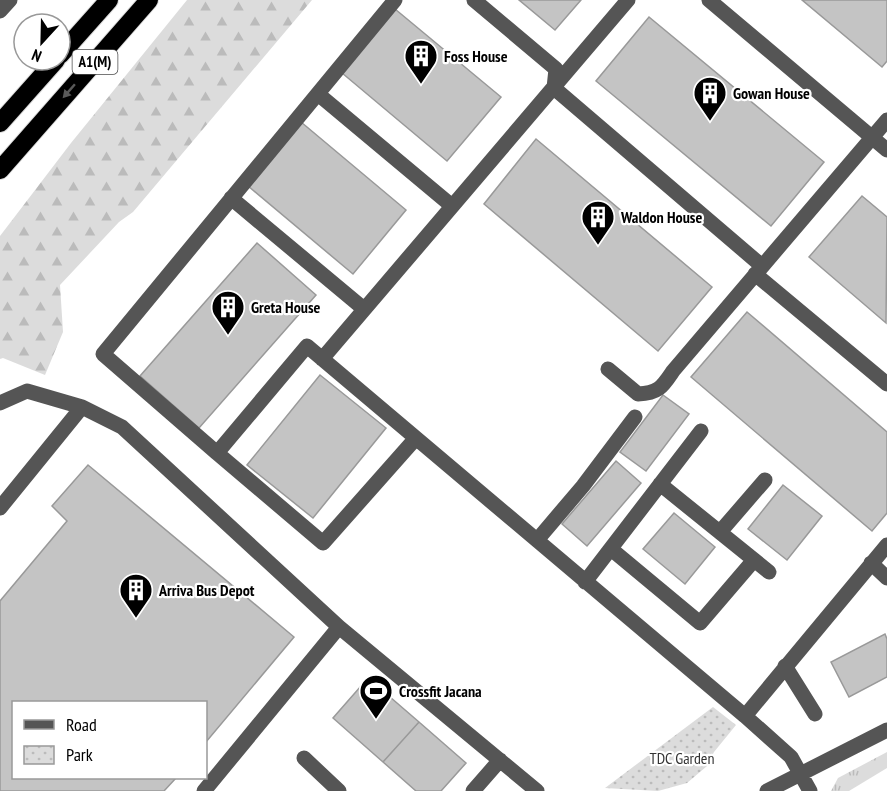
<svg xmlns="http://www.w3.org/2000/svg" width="887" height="791" viewBox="0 0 887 791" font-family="'PT Sans Narrow',sans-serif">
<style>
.grass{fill:url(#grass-tufts)}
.forest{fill:url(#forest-firs)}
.park{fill:url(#park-dots)}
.building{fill:#c4c4c4;stroke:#999;stroke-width:1.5}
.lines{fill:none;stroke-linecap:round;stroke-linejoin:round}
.highway-casing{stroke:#dbdbdb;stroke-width:20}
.minor{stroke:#555;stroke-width:15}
.highway{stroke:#000;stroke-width:18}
.oneway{fill:#595959}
.labels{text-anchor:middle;stroke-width:4.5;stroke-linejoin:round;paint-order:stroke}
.shield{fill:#fff;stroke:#4c4c4c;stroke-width:1.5}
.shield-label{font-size:15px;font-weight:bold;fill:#000}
.poi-label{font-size:16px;font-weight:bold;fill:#000;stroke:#fff;text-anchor:start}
.park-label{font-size:16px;fill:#333;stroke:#fff}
</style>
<defs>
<pattern id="grass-tufts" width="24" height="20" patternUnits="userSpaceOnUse" patternTransform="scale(1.5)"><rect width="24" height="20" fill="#dcdcdc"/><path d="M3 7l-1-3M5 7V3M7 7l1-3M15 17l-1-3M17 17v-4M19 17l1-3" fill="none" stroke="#bbb"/></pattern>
<pattern id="forest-firs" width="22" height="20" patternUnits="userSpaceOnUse" patternTransform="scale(1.5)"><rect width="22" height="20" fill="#dcdcdc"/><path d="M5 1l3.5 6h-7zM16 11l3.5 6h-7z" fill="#bbb"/></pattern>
<pattern id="park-dots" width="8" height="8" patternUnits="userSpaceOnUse" patternTransform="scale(1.5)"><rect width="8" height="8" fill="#dcdcdc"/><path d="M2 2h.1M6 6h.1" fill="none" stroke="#bbb" stroke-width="1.8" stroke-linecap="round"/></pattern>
</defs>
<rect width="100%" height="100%" fill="#fff"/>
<path class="grass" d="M 887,752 L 887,768 L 849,791 L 831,791 L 838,778 Z"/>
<path class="forest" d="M 187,0 L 312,0 L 133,212 L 119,222 L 60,285 L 63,332 L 45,375 L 3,358 L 0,359 L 0,236 L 71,143 Z"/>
<path class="park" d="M 713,707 L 736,725 L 714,752 L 707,766 L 687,783 L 658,791 L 605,788 Z"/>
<path class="building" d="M 519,0 L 581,0 L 555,30 Z
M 802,0 L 887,0 L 887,61 L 882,67 Z
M 395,9 L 501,97 L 447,161 L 342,73 Z
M 649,17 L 824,162 L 771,226 L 596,81 Z
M 301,122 L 406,210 L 353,274 L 248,186 Z
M 536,139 L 712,287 L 658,351 L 484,204 Z
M 862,196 L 887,217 L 886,323 L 809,257 Z
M 257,243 L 316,295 L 199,428 L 140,376 Z
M 747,312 L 887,432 L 887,513 L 872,531 L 691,377 Z
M 320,375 L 386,428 L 313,518 L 247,465 Z
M 663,395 L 689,414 L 646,471 L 620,452 Z
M 616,461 L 641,483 L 587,546 L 562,524 Z
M 88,465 L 294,637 L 206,742 L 206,702 L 14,702 L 14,778 L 176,778 L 164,791 L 0,791 L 0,601 L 67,521 L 52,506 Z
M 783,485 L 822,516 L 787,560 L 748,529 Z
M 674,513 L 715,547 L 685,584 L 643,549 Z
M 885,634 L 887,639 L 887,677 L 849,697 L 831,662 Z
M 368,678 L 419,722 L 383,762 L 333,718 Z
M 419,722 L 466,763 L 441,791 L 416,791 L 383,762 Z"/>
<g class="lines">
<g class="highway-casing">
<path id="highway" d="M 60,55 L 109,0
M 0,123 L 56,60
M 0,170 L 149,0"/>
</g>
<path class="minor" d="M 395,0 L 103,354 L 217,453 L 307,346 L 745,716 L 887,545
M 474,0 L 556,69 L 554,88 L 762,266
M 709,0 L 887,150
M 0,11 L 10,0
M 318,94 L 452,206
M 231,198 L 364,309
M 755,274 L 887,384
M 322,359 L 628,0
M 608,369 L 638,394 C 659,393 662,387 673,371 L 887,120
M 0,403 L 27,391 L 82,407 L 122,427 L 339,627 L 537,791
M 217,453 L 323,543 L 416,438
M 660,484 L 769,572
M 0,508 L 82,407
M 720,532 L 765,480
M 538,539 L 583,486 L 635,417
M 611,549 L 700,623 L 754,560
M 871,563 L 887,578
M 585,582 L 701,431
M 785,666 L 815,714
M 745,716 L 791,757 L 810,791
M 304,758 L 339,791
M 204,791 L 339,627
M 473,791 L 500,760
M 767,791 L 887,730"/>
<use href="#highway" class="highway"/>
</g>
<defs><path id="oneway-solid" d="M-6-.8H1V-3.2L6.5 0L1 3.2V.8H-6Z" transform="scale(1.5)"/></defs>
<use class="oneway" href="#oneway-solid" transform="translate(69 91) rotate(131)"/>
<defs>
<g id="building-pin" transform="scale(1.725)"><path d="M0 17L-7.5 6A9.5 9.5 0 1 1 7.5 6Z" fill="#000" stroke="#fff"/><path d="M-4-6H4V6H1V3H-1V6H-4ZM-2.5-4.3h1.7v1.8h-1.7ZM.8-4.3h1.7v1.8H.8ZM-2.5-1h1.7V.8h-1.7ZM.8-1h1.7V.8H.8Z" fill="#fff"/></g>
<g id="stadium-pin" transform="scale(1.725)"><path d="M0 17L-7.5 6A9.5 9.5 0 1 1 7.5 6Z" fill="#000" stroke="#fff"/><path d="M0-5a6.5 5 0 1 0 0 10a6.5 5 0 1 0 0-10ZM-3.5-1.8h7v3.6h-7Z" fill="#fff"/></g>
</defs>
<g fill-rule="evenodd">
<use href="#building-pin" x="421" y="56"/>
<use href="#building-pin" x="710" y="93"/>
<use href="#building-pin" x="598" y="217"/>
<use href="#building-pin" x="228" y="307"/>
<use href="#building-pin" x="136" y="590"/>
<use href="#stadium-pin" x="376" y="691"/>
</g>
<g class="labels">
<rect class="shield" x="72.5" y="50" width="45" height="24" rx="4.5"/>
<g class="shield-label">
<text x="95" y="67">A1(M)</text>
</g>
<g class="poi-label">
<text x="444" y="62">Foss House</text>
<text x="733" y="99">Gowan House</text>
<text x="621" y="223">Waldon House</text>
<text x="251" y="313">Greta House</text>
<text x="159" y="596">Arriva Bus Depot</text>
<text x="399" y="697">Crossfit Jacana</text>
</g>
<g class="park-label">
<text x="682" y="764">TDC Garden</text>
</g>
</g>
<rect x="12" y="701" width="195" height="78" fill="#ffffff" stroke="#999999" stroke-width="1.5"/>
<rect x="24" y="720" width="30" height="9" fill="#555555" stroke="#999999" stroke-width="1.5"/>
<text x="66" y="731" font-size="18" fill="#000000">Road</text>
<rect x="24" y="746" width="30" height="18" fill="url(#park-dots)" stroke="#999999" stroke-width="1.5"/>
<text x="66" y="761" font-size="18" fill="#000000">Park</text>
<g transform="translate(42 42) rotate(202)"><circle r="28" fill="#ffffff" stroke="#999999" stroke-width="1.5"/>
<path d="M0-4.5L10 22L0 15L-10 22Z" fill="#000000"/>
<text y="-9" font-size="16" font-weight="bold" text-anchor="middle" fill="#000000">N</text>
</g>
</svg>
